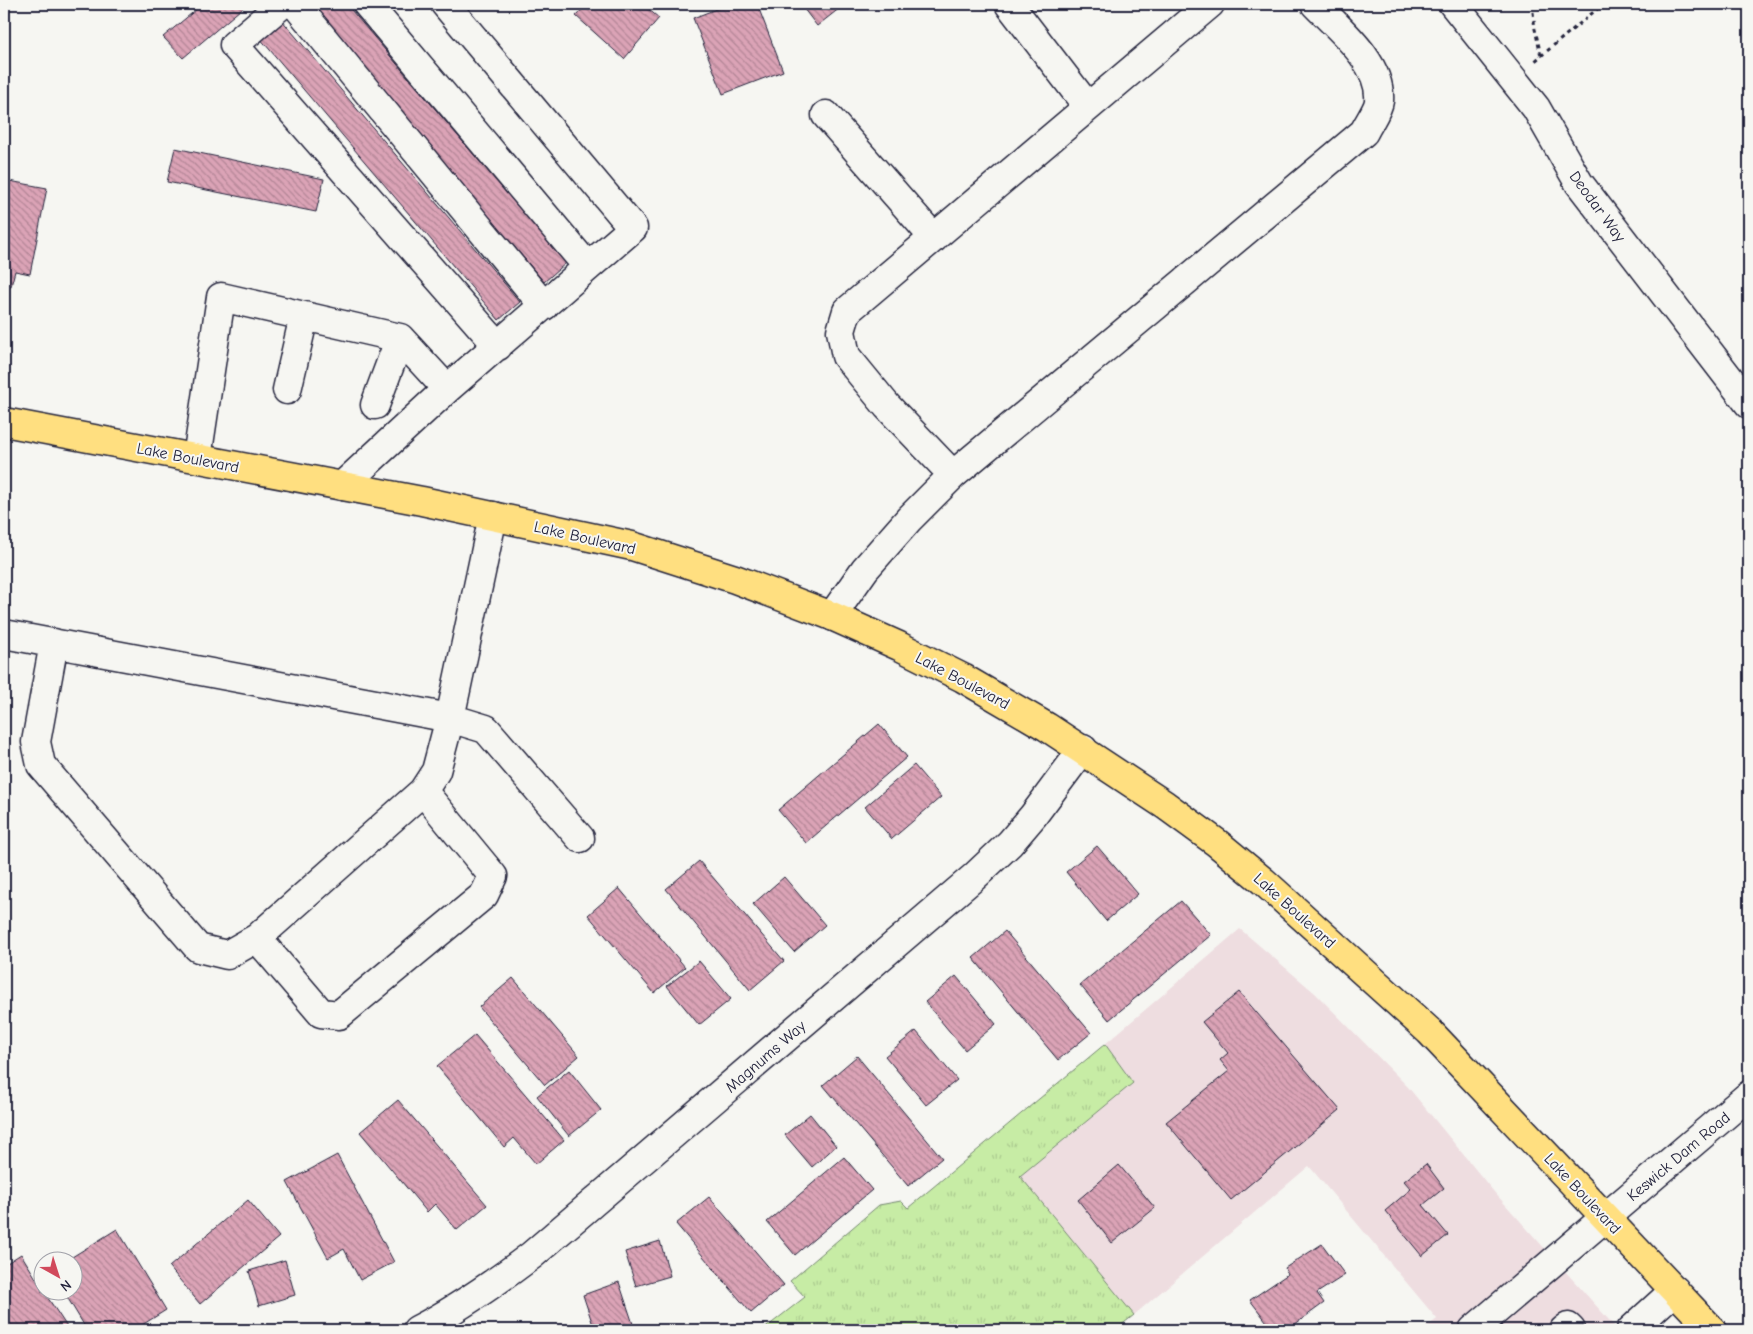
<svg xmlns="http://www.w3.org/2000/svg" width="1753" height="1334" viewBox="0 0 1753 1334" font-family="'Comic Neue',sans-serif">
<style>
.built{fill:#eedde0}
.grass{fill:url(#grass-tufts);stroke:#748770}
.building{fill:url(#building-back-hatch);stroke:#22223b}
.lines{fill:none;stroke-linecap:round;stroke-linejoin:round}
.minor-casing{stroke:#22223b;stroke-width:31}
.major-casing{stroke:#22223b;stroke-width:31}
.path{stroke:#22223b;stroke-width:3;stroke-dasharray:4 4;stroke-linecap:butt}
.minor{stroke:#f6f6f2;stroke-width:28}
.major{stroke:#ffdf80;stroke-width:28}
.labels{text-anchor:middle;stroke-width:4;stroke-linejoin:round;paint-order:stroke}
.street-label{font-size:16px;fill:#22223b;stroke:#f6f6f2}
</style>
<defs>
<pattern id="grass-tufts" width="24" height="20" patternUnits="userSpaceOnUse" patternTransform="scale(1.25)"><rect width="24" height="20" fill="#c7eca5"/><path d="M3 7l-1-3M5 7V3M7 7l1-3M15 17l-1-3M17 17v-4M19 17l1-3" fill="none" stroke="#abca8f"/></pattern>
<pattern id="building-back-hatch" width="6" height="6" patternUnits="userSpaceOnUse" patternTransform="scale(1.25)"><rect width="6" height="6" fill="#dba3b6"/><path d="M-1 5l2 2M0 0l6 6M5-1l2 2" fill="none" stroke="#b18495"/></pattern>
</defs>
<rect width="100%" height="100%" fill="#f6f6f2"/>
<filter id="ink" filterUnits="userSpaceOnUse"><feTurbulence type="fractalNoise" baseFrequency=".02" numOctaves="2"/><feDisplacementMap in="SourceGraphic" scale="10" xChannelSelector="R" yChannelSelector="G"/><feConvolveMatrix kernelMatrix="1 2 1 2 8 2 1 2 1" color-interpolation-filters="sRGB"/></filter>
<g filter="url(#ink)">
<path class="built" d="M 1240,929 L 1315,993 L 1408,1087 L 1494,1192 L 1618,1330 L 1423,1330 L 1437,1319 L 1309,1166 L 1134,1315 L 1020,1176 L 1133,1083 L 1105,1044 Z"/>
<path class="grass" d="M 1105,1044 L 1133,1083 L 1020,1176 L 1134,1315 L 1115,1330 L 763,1330 L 805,1297 L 790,1281 L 879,1205 L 901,1201 L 908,1208 Z"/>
<path class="building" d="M 203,4 L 247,4 L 183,58 L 163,37 Z
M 309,4 L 346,4 L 566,263 L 544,282 Z
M 587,4 L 642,4 L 659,18 L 624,59 L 576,16 Z
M 729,4 L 757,4 L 783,71 L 723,94 L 693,18 Z
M 800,4 L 845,4 L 817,26 Z
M 281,19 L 520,302 L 499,320 L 259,37 Z
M 175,148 L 324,179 L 316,212 L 167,182 Z
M 4,180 L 47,188 L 30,274 L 15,271 L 11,286 L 4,285 Z
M 879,724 L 907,757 L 806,843 L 778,810 Z
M 914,765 L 941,797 L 892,839 L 865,807 Z
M 1097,846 L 1138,894 L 1106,921 L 1066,872 Z
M 699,861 L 784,961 L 750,990 L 666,889 Z
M 784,877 L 825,925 L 794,952 L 753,904 Z
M 619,888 L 685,967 L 654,993 L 588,915 Z
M 1181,901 L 1211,935 L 1109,1020 L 1080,985 Z
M 1005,931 L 1091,1033 L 1058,1060 L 973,958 Z
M 699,961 L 731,999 L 699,1025 L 667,986 Z
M 956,976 L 996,1024 L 965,1050 L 925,1002 Z
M 513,978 L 579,1056 L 545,1085 L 479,1007 Z
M 1239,992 L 1340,1110 L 1231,1200 L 1166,1122 L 1229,1071 L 1220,1060 L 1228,1053 L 1202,1022 Z
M 916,1031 L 957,1080 L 926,1105 L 885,1056 Z
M 475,1035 L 564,1140 L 536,1164 L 514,1138 L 504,1147 L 437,1066 Z
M 857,1056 L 942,1158 L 908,1186 L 823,1085 Z
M 569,1070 L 601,1110 L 569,1136 L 537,1096 Z
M 398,1100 L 487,1205 L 457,1230 L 435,1204 L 427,1212 L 360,1132 Z
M 810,1114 L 836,1146 L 812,1167 L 785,1135 Z
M 337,1155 L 394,1262 L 360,1280 L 344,1249 L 328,1258 L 287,1182 Z
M 844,1157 L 872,1190 L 795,1255 L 767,1222 Z
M 1426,1164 L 1444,1188 L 1423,1205 L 1448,1235 L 1422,1256 L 1385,1211 L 1411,1189 L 1404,1181 Z
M 1119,1165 L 1155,1208 L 1112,1243 L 1078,1200 Z
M 709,1197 L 784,1285 L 751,1313 L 676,1224 Z
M 248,1200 L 279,1237 L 200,1304 L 169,1267 Z
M 117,1229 L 166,1310 L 134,1330 L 87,1330 L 64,1292 L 72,1292 L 72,1262 L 64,1262 Z
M 660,1241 L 670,1276 L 636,1286 L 625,1252 Z
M 1322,1244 L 1345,1275 L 1317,1293 L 1324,1303 L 1287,1330 L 1273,1330 L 1250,1300 L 1288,1274 L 1285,1268 Z
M 21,1254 L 42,1288 L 42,1292 L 44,1292 L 69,1330 L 4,1330 L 4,1265 Z
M 285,1260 L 295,1295 L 259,1306 L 249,1271 Z
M 619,1282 L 635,1330 L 578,1330 L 593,1325 L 583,1295 Z"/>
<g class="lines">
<g class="minor-casing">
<path id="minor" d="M 282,4 L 234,45 L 498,346
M 295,4 L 544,306
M 367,4 L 588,267
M 445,4 L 633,228 L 447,389
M 1009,4 L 1088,107
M 1453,4 L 1536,108 L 1579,183 L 1749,404
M 826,115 L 934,238
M 287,390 L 304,316
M 197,458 L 221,297 L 400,338 L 375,405
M 953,475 L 887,406 L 846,356 L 841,331 L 847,311 L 1210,4
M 342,486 L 447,389 L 400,338
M 832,616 L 865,569 L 909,519 L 953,475 L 1364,132 C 1368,123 1378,110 1379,101 C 1382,63 1339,29 1315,4
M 4,634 L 450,718 L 493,516
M 54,643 L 36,742 L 41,765 L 198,948 L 227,955 L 257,938 L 423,791 L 436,771 L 450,718 L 486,729 L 580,838
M 257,938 L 321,1013 L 339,1015 L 484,895 L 493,876 L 423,791
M 417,1330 C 458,1309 495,1283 532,1255 L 974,877 L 1010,843 L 1033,816 L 1083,749
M 1473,1330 L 1749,1095
M 1564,1330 L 1568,1327 L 1571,1330
M 1631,1330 L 1675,1290"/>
</g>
<g class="major-casing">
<path id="major" d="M 4,422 L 422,501 L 632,546 L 735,579 L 832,616 L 899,646 L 963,678 L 1047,727 L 1165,805 L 1217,843 L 1263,881 L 1429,1031 L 1712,1330"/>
</g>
<path class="path" d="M 1532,4 L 1535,29 L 1541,56 L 1535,61
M 1541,56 L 1603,4"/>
<use href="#minor" class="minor"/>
<use href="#major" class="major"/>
</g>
</g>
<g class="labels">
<g class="street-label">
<text transform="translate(1598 206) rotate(54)" y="6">Deodar Way</text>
<text transform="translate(188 457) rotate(11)" y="6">Lake Boulevard</text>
<text transform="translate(585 537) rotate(13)" y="6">Lake Boulevard</text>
<text transform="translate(963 680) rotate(28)" y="6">Lake Boulevard</text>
<text transform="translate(1295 910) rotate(42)" y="6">Lake Boulevard</text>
<text transform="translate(765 1056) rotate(-41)" y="6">Magnums Way</text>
<text transform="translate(1678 1156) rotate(-40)" y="6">Keswick Dam Road</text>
<text transform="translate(1583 1193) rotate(47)" y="6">Lake Boulevard</text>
</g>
</g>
<rect width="1753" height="1334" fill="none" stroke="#f6f6f2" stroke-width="20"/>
<rect x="10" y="10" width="1733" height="1314" fill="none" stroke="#22223b" stroke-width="2" filter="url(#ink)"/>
<g transform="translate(58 1276) rotate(141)"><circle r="24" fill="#f6f6f2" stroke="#a1a1a9"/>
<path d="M0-4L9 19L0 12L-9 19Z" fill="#d1495b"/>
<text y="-8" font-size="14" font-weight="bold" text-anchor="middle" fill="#22223b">N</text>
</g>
</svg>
